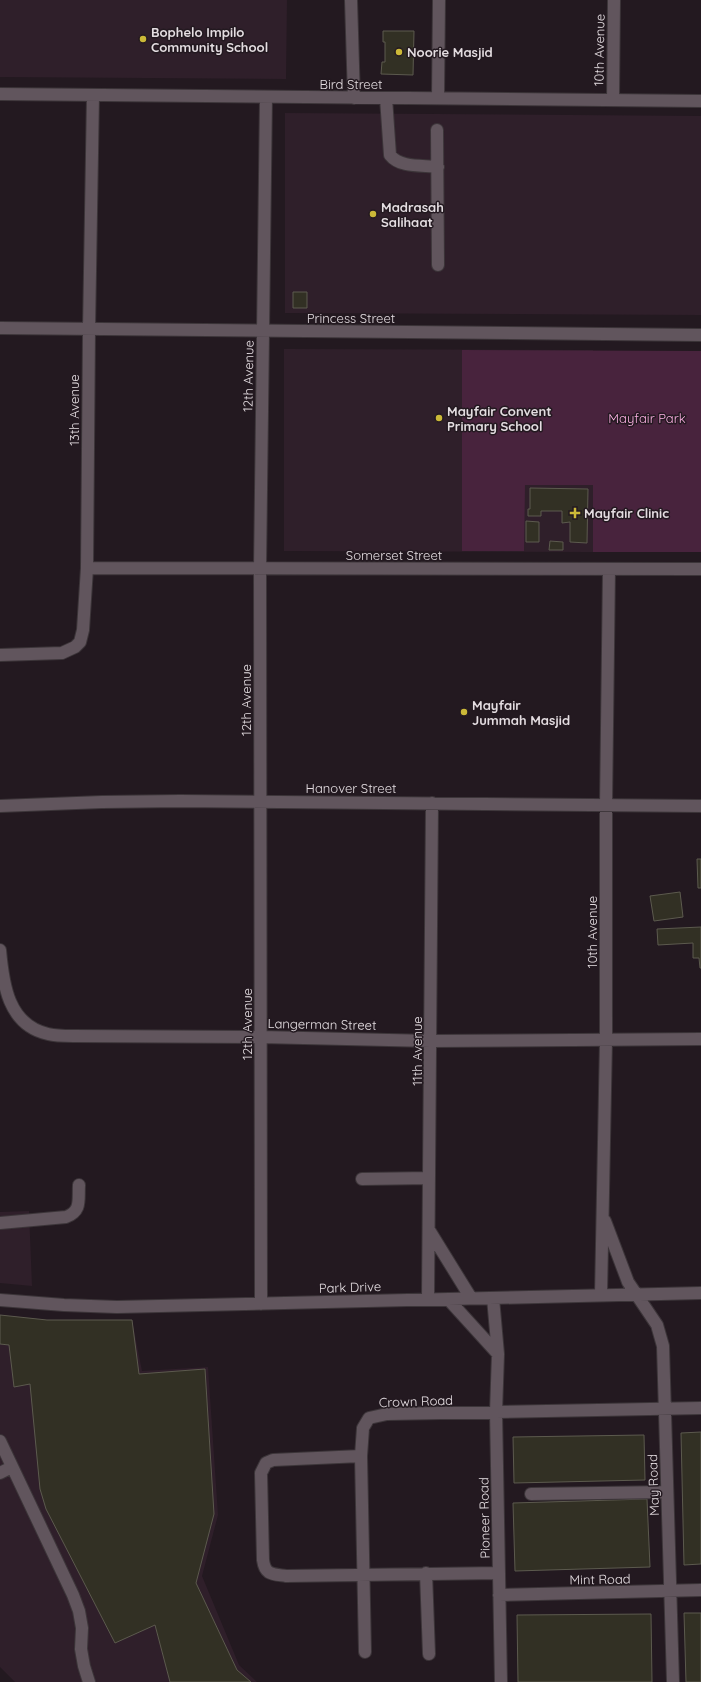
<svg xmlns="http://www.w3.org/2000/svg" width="701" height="1682" viewBox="0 0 701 1682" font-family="Quicksand,sans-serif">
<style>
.built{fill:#2f1f2a}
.green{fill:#48233d}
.building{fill:#323024;stroke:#5c5a4e}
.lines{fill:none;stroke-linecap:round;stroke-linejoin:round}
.minor-casing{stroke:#3c3539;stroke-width:14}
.minor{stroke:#61555d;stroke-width:12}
.poi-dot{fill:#ccb938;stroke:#231920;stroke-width:1.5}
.labels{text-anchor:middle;stroke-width:3;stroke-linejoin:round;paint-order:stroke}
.poi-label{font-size:13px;font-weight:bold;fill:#e4dde1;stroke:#231920;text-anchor:start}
.street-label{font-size:13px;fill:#e4dde1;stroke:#231920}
.park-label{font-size:13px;fill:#fdb1e4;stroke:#231920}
</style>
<rect width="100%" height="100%" fill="#231920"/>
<path class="built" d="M 0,0 L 287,0 L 286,79 L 0,77 Z
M 285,113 L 701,116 L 701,315 L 285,313 Z
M 284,349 L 593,350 L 593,552 L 284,551 Z
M 29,1211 L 32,1286 L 0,1283 L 0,1212 Z
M 0,1315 L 47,1320 L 132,1320 L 142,1371 L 208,1367 L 218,1515 L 202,1576 L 239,1665 L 257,1682 L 15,1682 L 0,1667 Z"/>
<path class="green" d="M 462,350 L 701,351 L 701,552 L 593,552 L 593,485 L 525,485 L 524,551 L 462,551 Z"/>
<path class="building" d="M 383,31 L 414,31 L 413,75 L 381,74 L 382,62 L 385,62 L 385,42 L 383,42 Z
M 293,292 L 307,292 L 307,308 L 293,308 Z
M 530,488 L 588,489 L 587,543 L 570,542 L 570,522 L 562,523 L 562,511 L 541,511 L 541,516 L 528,516 L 528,509 L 530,509 Z
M 526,521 L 539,522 L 539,542 L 526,542 Z
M 550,541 L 563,542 L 563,550 L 549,550 Z
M 697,859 L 701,859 L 701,888 L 698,888 Z
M 680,892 L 683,917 L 654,921 L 650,896 Z
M 701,927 L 701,968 L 700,968 L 699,958 L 693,958 L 693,943 L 658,945 L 657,929 Z
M 0,1315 L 47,1320 L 132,1320 L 139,1374 L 205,1369 L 214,1514 L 196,1583 L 237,1670 L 251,1682 L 170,1682 L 155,1625 L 115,1643 L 46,1509 L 40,1489 L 30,1384 L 14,1387 L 9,1345 L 0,1344 Z
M 701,1432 L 701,1564 L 684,1565 L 681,1433 Z
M 644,1435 L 645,1480 L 514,1483 L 513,1437 Z
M 647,1499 L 650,1567 L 515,1571 L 513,1503 Z
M 684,1613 L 701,1613 L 701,1682 L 686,1682 Z
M 651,1614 L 652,1682 L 518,1682 L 517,1615 Z"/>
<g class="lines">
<g class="minor-casing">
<path id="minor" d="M 351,0 L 354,98
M 0,94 L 701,101
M 386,98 L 390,155 C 400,168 422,165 438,167
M 438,98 L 439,0
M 613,100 L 614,0
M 437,130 L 438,265
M 0,328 L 701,335
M 87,568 L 701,569
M 0,655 L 62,653 L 75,647 L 80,642 L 83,630 L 87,568 L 89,330 L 93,95
M 0,806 L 102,802 L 180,801 L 701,806
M 0,950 C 3,984 8,1025 48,1034 C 56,1036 65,1036 73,1036 L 261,1037 L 431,1041 L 701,1039
M 362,1179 L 429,1178
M 605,1221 L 628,1282 L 657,1325 L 663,1346 L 673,1682
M 0,1223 L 66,1217 C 82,1211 78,1200 79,1185
M 429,1230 L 471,1298
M 601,1295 L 606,1040 L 606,806 L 609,569
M 493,1298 L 498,1354 L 496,1412 L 501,1682
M 428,1299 L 432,803
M 448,1299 L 498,1354
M 0,1300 L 64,1305 L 117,1307 L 701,1293
M 261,1304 L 260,569 L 266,97
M 0,1441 L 73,1595 L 79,1611 L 82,1628 L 81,1649 L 84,1666 L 89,1682
M 361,1456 L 273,1460 L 266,1463 L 261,1473 L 263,1560 C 265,1575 272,1574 286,1576 L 499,1573
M 0,1473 L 12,1467
M 531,1494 L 667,1492
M 426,1573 L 429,1654
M 499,1595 L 701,1590
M 365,1652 L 361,1456 L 363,1428 L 369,1418 L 387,1414 L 701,1408"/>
</g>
<use href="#minor" class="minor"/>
</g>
<g class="poi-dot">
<circle cx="143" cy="39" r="4"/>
<circle cx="399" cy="52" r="4"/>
<circle cx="373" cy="214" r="4"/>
<circle cx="439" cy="418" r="4"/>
<path d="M573 507h4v4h4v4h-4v4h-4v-4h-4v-4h4z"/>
<circle cx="464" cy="712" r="4"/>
</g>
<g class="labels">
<g class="poi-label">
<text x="151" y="37">Bophelo Impilo<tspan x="151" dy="15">Community School</tspan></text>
<text x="407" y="57">Noorie Masjid</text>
<text x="381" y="212">Madrasah<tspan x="381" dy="15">Salihaat</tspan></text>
<text x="447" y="416">Mayfair Convent<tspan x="447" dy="15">Primary School</tspan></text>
<text x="584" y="518">Mayfair Clinic</text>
<text x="472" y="710">Mayfair<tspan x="472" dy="15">Jummah Masjid</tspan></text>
</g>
<g class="street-label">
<text transform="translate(599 50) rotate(-89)" y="5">10th Avenue</text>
<text x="351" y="89">Bird Street</text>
<text x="351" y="323">Princess Street</text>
<text transform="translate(248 376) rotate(-89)" y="5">12th Avenue</text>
<text transform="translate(74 410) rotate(-90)" y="5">13th Avenue</text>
<text x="394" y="560">Somerset Street</text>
<text transform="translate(246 700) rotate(-90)" y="5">12th Avenue</text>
<text x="351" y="793">Hanover Street</text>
<text transform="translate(592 932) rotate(-90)" y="5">10th Avenue</text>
<text transform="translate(247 1024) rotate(-90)" y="5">12th Avenue</text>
<text transform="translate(322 1024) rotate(1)" y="5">Langerman Street</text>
<text transform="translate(417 1051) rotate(-90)" y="5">11th Avenue</text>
<text transform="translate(350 1287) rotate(-2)" y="5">Park Drive</text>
<text transform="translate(416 1401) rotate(-2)" y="5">Crown Road</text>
<text transform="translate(653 1485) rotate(-92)" y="5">May Road</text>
<text transform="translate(484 1518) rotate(-91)" y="5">Pioneer Road</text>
<text transform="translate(600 1579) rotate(-1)" y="5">Mint Road</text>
</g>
<g class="park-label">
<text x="647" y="423">Mayfair Park</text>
</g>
</g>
</svg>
